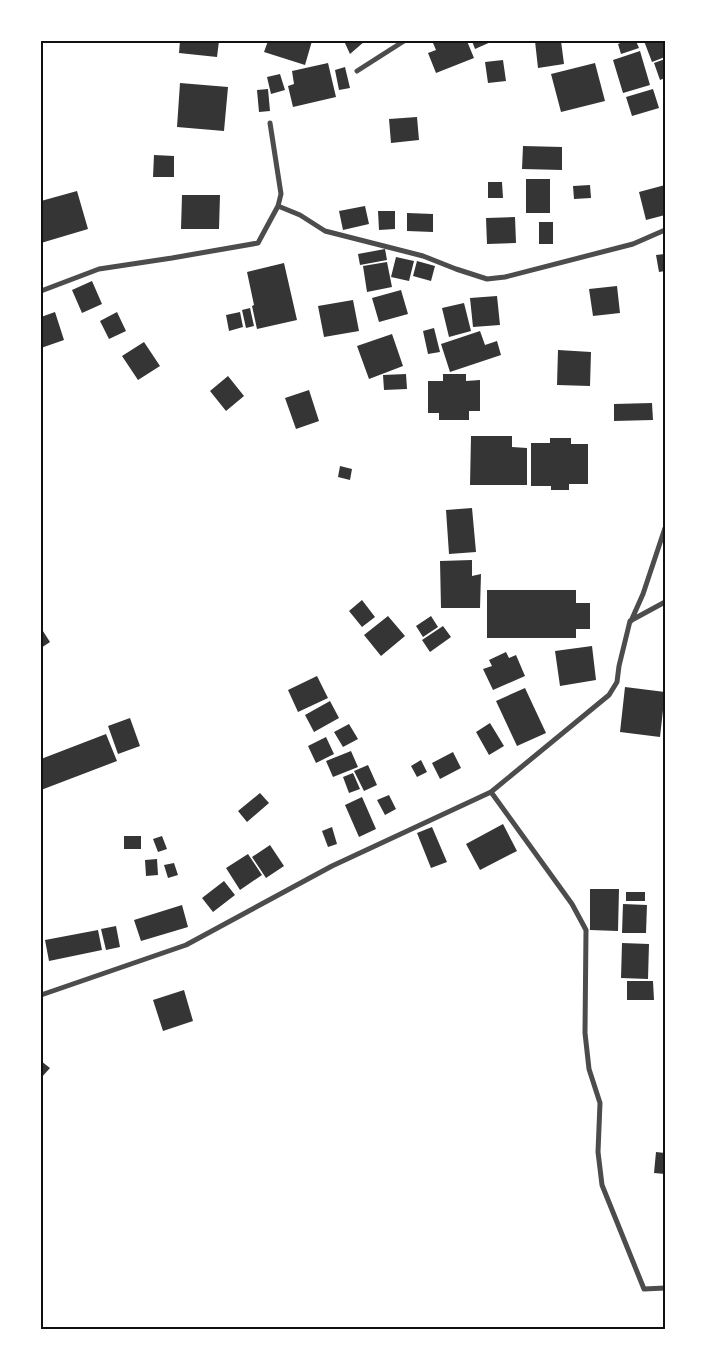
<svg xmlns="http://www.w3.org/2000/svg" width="706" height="1371" viewBox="0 0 706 1371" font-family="'Golos Text',sans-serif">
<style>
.building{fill:#353535}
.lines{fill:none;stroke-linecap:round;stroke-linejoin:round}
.minor{stroke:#4c4c4c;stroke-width:5}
.neatline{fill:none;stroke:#111;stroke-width:2}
</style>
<rect width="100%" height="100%" fill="#fff"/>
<path class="building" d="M 180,41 L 219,41 L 217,57 L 179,53 Z
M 268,41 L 312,41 L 305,65 L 264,52 Z
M 344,41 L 365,41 L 350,54 Z
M 438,41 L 467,41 L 474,58 L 436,73 L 428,53 L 436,50 L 433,43 Z
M 472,41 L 493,41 L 475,49 Z
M 535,41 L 561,41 L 564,64 L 538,68 Z
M 625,41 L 636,41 L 639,48 L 621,54 L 618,44 Z
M 644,41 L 665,41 L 665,57 L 652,62 Z
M 640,51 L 650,85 L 623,93 L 613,60 Z
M 665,59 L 665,78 L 660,80 L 654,63 Z
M 503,60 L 506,81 L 488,83 L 485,62 Z
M 328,63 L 336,97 L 293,107 L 288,86 L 294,84 L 292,71 Z
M 595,63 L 605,101 L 561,112 L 551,74 Z
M 345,67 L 350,88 L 339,90 L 335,70 Z
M 280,74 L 285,90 L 271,94 L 267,77 Z
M 180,83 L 228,87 L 224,131 L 177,127 Z
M 268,89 L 270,111 L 259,112 L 257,90 Z
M 653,89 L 659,108 L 632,116 L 626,97 Z
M 417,117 L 419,140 L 391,143 L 389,119 Z
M 523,146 L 562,147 L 562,170 L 522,169 Z
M 154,155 L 174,156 L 174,177 L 153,177 Z
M 526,179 L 550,179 L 550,213 L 526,213 Z
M 488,182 L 502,182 L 503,198 L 488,198 Z
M 590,185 L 591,198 L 574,199 L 573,186 Z
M 665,185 L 665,215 L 646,220 L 639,192 Z
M 77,191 L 88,229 L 41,243 L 41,201 Z
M 182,195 L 220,195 L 219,229 L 181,229 Z
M 365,206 L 369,224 L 343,230 L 339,211 Z
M 378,211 L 395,211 L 395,229 L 379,230 Z
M 407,213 L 433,214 L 433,232 L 407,231 Z
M 515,217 L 516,243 L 487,244 L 486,218 Z
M 539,222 L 553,222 L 553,244 L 539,244 Z
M 385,249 L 387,260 L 360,265 L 358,254 Z
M 665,254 L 665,271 L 659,272 L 656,255 Z
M 396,257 L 414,261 L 409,281 L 391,277 Z
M 417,261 L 435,266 L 431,281 L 413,276 Z
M 387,262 L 392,287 L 367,292 L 363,266 Z
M 284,263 L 297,320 L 257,329 L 252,306 L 254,305 L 247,272 Z
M 92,281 L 102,304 L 82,313 L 72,290 Z
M 617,286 L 620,313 L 593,316 L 589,289 Z
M 401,290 L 408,314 L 379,322 L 372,298 Z
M 497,296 L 500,325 L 473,327 L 470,298 Z
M 353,300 L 359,331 L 324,337 L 318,306 Z
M 464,303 L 471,331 L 449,337 L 442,308 Z
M 250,308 L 254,326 L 246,328 L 242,310 Z
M 55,312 L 64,340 L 41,348 L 41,317 Z
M 117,312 L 126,331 L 109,339 L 100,321 Z
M 240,312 L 243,327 L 229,331 L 226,315 Z
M 434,328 L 440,352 L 428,354 L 423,331 Z
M 480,331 L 485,345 L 497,341 L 501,355 L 450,372 L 441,344 Z
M 392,334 L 403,366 L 369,379 L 357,346 Z
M 144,342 L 160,366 L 138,380 L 122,356 Z
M 558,350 L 591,352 L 590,386 L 557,385 Z
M 406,374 L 407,389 L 384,390 L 383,375 Z
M 443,374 L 466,374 L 466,381 L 480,380 L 480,411 L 469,411 L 469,420 L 439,420 L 439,413 L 428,413 L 428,381 L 443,381 Z
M 228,376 L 244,396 L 226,411 L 210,391 Z
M 309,390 L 319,421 L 296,429 L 285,398 Z
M 652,403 L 653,420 L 614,421 L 614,404 Z
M 471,436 L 512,436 L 512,447 L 527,448 L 527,485 L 470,485 Z
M 550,438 L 571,438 L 571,444 L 588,444 L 588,484 L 569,484 L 569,490 L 551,490 L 551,486 L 531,486 L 531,443 L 550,443 Z
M 340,466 L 352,469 L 350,480 L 338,477 Z
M 472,508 L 476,552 L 449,554 L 446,510 Z
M 472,560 L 472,576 L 481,574 L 480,608 L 441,608 L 440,561 Z
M 487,590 L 576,590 L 576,603 L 590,603 L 590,629 L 576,629 L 576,638 L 487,638 Z
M 362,600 L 375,617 L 362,627 L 349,611 Z
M 388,616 L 405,636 L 381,656 L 364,635 Z
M 431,616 L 438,627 L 423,637 L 416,626 Z
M 443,626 L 451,637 L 430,652 L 422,640 Z
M 41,628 L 50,642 L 41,648 Z
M 592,646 L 596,680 L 560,686 L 555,651 Z
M 506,652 L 509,658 L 516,655 L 525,676 L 493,690 L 483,669 L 492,666 L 489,660 Z
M 317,676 L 328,698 L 298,712 L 288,690 Z
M 625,687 L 665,692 L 660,737 L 620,732 Z
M 525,688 L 546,733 L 517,746 L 496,701 Z
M 330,701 L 339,718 L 314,732 L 305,715 Z
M 130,718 L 140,746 L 118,754 L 108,726 Z
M 490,723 L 504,746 L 489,755 L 476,732 Z
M 349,724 L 358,739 L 343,747 L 334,732 Z
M 106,734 L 117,761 L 41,790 L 41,759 Z
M 326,737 L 334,754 L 316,763 L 308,746 Z
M 351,751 L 358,767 L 333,777 L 326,761 Z
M 453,752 L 461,768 L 440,779 L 432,763 Z
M 421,760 L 427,772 L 417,777 L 411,766 Z
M 368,765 L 377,785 L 364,791 L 354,771 Z
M 353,773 L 360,789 L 349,793 L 343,777 Z
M 260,793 L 269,803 L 247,822 L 238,811 Z
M 389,795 L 396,809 L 385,815 L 377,800 Z
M 362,797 L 376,829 L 359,837 L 345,805 Z
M 503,824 L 517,851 L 480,870 L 466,844 Z
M 332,827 L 337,844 L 328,847 L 322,831 Z
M 432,827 L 447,862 L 431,868 L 417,833 Z
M 124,836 L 141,836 L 141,849 L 124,849 Z
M 162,836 L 167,849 L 158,852 L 153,839 Z
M 270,845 L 284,866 L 266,878 L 252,857 Z
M 248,854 L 262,875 L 240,890 L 226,868 Z
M 157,859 L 158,875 L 146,876 L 145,860 Z
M 174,863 L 178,875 L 168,878 L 164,865 Z
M 224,881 L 235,895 L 213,912 L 202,898 Z
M 590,889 L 619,889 L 618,931 L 590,930 Z
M 626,892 L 645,892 L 645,901 L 626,901 Z
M 623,904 L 647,905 L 646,933 L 622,933 Z
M 182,905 L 188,927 L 141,941 L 134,920 Z
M 116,926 L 120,947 L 106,950 L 101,929 Z
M 98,930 L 102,950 L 49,961 L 45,940 Z
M 622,943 L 649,944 L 648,979 L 621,978 Z
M 627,981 L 653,981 L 654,1000 L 627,1000 Z
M 184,990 L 193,1021 L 163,1031 L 153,1000 Z
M 41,1061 L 50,1068 L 41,1078 Z
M 656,1152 L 665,1153 L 665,1174 L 654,1173 Z"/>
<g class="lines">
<path class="minor" d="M 357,71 L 404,41
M 270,123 L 281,194 L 278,206 L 300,215 L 325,231 L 423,256 L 456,269 L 487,279 L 505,277 L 633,244 L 665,230
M 41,291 L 99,269 L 172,258 L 258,243 L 278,206
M 631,621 L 643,594 L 665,528
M 491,792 L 572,904 L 586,930 L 585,1033 L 589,1069 L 600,1103 L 598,1152 L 602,1185 L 644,1289 L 665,1288
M 41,995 L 186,945 L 332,866 L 491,792 L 609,695 L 617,682 L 619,666 L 630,621 L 665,602"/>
</g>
<rect width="706" height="1371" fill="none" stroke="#ffffff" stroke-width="85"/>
<rect x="42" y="42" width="622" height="1286" class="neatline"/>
</svg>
